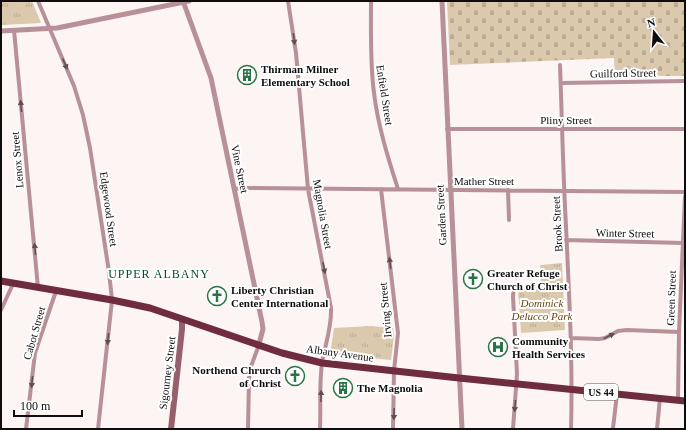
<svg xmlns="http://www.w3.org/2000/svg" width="686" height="430" viewBox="0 0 686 430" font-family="'Times New Roman',serif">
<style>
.cemetery{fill:url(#cemetery-stones)}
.park{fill:url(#park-tufts)}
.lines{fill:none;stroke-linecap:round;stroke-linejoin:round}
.minor{stroke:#b79098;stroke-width:4}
.tertiary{stroke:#b79098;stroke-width:5}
.secondary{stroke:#965f6b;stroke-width:6}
.trunk{stroke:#702c3f;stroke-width:7}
.oneway{fill:#624e52}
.labels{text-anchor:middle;stroke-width:4;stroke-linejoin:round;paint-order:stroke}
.shield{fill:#fff;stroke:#565555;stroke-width:1}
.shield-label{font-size:10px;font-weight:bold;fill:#0e0c0c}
.poi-label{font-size:11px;font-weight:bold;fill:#0e0c0c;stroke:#fff;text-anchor:start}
.street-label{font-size:11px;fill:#0e0c0c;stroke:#fff}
.park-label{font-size:11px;font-style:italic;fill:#644713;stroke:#fff}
.neighbourhood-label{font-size:12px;letter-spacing:1px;fill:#025024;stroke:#fff}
</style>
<defs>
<pattern id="cemetery-stones" width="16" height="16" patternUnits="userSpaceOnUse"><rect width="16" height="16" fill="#dbc9ad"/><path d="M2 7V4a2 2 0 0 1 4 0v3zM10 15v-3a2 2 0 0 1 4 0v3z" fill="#bbab94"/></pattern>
<pattern id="park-tufts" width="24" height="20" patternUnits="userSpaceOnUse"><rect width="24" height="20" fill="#dbc9ad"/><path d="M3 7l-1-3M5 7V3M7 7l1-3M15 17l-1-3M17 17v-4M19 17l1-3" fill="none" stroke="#bbab94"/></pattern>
</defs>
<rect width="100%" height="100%" fill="#fcf5f4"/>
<path class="cemetery" d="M 447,1 L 685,1 L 685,76 L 615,76 L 614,58 L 450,65 Z"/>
<path class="park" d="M 1,1 L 32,1 L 41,23 L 1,25 Z
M 562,263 L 565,330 L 521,333 L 518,288 L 541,287 L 540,265 Z
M 371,326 L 393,328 L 394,336 L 391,360 L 330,354 L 334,328 Z"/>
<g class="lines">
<path class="minor" d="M 38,1 L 74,86 L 83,115 L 90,148 L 109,272 L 112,300 L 98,429
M 288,1 L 296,53 L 308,189 L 331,308 C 332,327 325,345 322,363 C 319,385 321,407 320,429
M 371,1 C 371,32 370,63 374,93 C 378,126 388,158 398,189
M 14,30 L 38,288
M 560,65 C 562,119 563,173 566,226 C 569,294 573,361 571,429
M 561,83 L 685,81
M 447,129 L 685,129
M 234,189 L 243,188 L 685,192
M 381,189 L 398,333 L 394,371 L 393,429
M 508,190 L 509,220
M 566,240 L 683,243
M 1,310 L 13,284
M 571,338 L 599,339 L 605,338 L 618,331 L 627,330 L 679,332
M 678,400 L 679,332 L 685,196
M 613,428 L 617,394
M 26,429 L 35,353 L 56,291
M 248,429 L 249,379 L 250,369 L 259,345
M 513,429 L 517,374 L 513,296 L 514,288
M 657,429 L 660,398"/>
<path class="tertiary" d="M 183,1 L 211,78 L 262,322 L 263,329 L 259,344
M 442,1 L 462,429
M 1,31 L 57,28 L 189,1"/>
<path class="secondary" d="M 171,429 L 182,329 L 182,319"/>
<path class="trunk" d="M 1,281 L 112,300 L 150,308 L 282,353 L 322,363 L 459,378 L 685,401"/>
</g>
<defs><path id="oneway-solid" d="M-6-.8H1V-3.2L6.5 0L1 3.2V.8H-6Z"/></defs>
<g class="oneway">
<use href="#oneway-solid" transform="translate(294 39) rotate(83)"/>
<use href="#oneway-solid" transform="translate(65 64) rotate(67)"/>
<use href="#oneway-solid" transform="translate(21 106) rotate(-95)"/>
<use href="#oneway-solid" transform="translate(35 249) rotate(-95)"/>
<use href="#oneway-solid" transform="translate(390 263) rotate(-97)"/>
<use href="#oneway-solid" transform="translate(324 268) rotate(79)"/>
<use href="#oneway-solid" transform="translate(609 336) rotate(-26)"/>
<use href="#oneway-solid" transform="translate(108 339) rotate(96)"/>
<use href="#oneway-solid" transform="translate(32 382) rotate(95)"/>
<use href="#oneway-solid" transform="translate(321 396) rotate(-89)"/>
<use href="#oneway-solid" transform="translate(515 406) rotate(95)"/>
<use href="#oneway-solid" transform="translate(394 414) rotate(91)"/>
</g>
<defs>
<g id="building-ring" transform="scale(1)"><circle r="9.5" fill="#fff" stroke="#2a7443" stroke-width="1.5"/><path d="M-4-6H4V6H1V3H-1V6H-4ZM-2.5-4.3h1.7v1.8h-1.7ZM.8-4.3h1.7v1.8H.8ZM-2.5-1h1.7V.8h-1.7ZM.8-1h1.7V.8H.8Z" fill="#2a7443"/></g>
<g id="church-ring" transform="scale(1)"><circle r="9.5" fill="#fff" stroke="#2a7443" stroke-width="1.5"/><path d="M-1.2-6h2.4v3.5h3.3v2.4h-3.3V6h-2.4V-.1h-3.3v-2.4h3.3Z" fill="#2a7443"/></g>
<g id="hospital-ring" transform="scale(1)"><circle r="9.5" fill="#fff" stroke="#2a7443" stroke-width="1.5"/><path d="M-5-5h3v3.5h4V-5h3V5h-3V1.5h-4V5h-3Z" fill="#2a7443"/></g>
</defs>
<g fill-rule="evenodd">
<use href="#building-ring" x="247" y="75"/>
<use href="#church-ring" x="473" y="279"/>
<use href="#church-ring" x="217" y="296"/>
<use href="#hospital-ring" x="498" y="347"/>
<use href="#church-ring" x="295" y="376"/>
<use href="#building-ring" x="343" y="388"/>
</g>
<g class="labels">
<rect class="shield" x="584" y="384" width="34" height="16" rx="3"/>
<g class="shield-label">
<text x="601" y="396">US 44</text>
</g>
<g class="poi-label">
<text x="261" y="73">Thirman Milner<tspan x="261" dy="13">Elementary School</tspan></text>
<text x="487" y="277">Greater Refuge<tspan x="487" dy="13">Church of Christ</tspan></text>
<text x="231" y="294">Liberty Christian<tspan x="231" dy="13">Center International</tspan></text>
<text x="512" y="345">Community<tspan x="512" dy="13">Health Services</tspan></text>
<text x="281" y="374" text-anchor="end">Northend Chrurch<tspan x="281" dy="13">of Christ</tspan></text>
<text x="357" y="392">The Magnolia</text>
</g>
<g class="street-label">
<text transform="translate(623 73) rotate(-1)" y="4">Guilford Street</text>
<text transform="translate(385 95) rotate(81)" y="4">Enfield Street</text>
<text x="566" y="124">Pliny Street</text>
<text transform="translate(17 160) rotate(-95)" y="4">Lenox Street</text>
<text transform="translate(240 169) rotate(78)" y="4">Vine Street</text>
<text x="484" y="185">Mather Street</text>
<text transform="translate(109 209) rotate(82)" y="4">Edgewood Street</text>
<text transform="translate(323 214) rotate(80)" y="4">Magnolia Street</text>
<text transform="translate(441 215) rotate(-93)" y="4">Garden Street</text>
<text transform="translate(557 224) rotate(-93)" y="4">Brook Street</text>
<text transform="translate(625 233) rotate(1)" y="4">Winter Street</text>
<text transform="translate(671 298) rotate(-88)" y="4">Green Street</text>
<text transform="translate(385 310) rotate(-95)" y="4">Irving Street</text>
<text transform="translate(34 333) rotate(-74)" y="4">Cabot Street</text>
<text transform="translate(340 353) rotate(8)" y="4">Albany Avenue</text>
<text transform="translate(167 373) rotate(-83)" y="4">Sigourney Street</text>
</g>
<g class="park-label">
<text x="542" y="307">Dominick<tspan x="542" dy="13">Delucco Park</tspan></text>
</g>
<g class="neighbourhood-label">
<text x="159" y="278">UPPER ALBANY</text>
</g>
</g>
<rect width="686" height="430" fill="none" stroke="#0e0c0c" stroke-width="4"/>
<g transform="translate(654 32) rotate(343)" stroke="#ffffff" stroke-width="3" paint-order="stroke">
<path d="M0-3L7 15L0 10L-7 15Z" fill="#0e0c0c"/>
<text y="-6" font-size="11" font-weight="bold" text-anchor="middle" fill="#0e0c0c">N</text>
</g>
<path d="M14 410v6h68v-6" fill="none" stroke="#0e0c0c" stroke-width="2"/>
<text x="20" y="410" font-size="12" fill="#0e0c0c" stroke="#ffffff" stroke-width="3" paint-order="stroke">100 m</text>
</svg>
